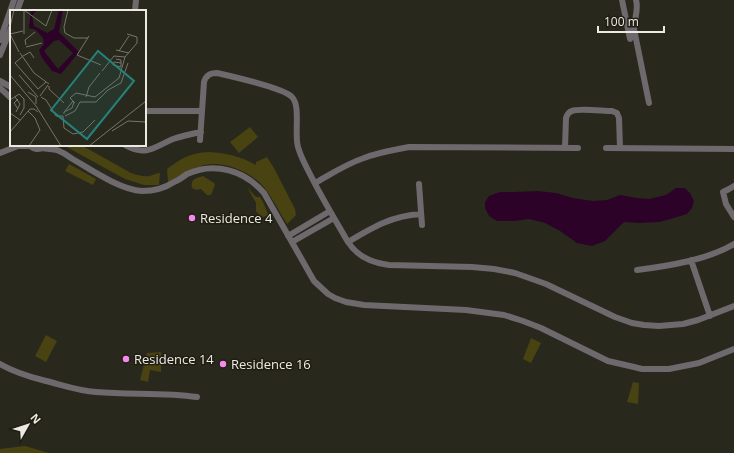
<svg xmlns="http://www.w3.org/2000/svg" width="734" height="453" viewBox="0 0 734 453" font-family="'Open Sans',sans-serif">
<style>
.green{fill:#494211}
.water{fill:#2c0229}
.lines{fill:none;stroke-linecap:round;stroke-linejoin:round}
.minor{stroke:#6e696d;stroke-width:6}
.poi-dot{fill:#f788ec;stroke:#201e13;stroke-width:1.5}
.labels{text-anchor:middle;stroke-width:3;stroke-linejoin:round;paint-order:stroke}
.poi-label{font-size:13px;fill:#ebeae2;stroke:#201e13;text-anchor:start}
.inset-road{fill:none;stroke:#77766c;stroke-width:1}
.view{fill:#25827a;fill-opacity:0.15;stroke:#25827a;stroke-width:2}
.inset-edge{fill:none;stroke:#ebeae2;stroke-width:2}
</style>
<rect width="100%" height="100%" fill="#29281d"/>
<path class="green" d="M 250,127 L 258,137 L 239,153 L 230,142 Z
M 63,145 L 81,145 L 131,173 C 137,175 144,177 150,176 C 153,175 156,173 160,173 L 159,185 L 144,185 L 125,179 Z
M 209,152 C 226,153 240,156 256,165 L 256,162 L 267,157 L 274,168 L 295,209 L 296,215 L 287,224 C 280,213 268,189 258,181 C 243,169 220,160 201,166 C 189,169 179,177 168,182 L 167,169 C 182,158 190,153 209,152 Z
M 69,164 L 96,179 L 93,185 L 65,171 Z
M 203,176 L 214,183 L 215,185 L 211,195 L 207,195 L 201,189 L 196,190 L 192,188 C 190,179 196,178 203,176 Z
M 247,187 L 256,197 L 260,197 L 263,202 L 268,214 C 264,220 259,215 256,211 L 256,203 Z
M 46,335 L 57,341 L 46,362 L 35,356 Z
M 531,338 L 541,343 L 531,363 L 523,359 Z
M 161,352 L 161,372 L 150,370 L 148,382 L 140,380 L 147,353 Z
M 633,382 L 639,383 L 638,404 L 627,402 Z
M 25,446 L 49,453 L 0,453 L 0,449 Z"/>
<path class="water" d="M 676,188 L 685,188 L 690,193 L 694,201 L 692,208 L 687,214 L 660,222 L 639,223 L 624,222 L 605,241 L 592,246 L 577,243 L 560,231 L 545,223 L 529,219 L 515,221 L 497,221 L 489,216 L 485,208 L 485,202 L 489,196 L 500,192 L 514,192 L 538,191 L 556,193 L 573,198 L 593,201 L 607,200 L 620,195 L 637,198 L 649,199 L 666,195 Z"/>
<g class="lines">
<path class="minor" d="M 622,0 L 630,39
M 636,0 C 639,10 634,19 634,29 L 649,103
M 17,11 L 21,0
M 135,11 L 136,0
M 0,40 L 14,0
M 0,55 L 11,28
M 0,81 L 11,87
M 0,88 L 11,98
M 145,111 L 202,111
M 200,140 L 204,82 C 206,75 210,73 217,73 C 230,76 284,88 292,97 C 301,106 294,134 298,147 C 301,158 307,168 312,178 C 323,200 336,221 348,242 C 357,256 372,263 389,265 L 472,267 L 494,269 L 515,273 L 546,284 L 615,317 L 632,323 L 644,325 L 659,326 L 683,324 L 698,320 L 734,306
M 29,145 C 34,150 40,150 46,146
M 125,145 C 146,157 154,147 173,139 C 182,136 191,134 201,132
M 42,148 C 47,149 53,149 57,150 C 62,152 67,155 71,158 C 90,169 120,190 142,191 C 153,191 165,188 174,182 C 179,180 183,177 187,174 C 215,161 245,171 264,193 L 314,281 L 328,294 L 335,298 L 346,302 L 364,305 L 466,310 L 504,315 L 523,321 L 541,328 L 608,361 L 634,367 L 642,369 L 669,369 L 699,363 L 734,349
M 565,148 L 566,118 C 567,115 568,112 572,111 C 578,108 603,111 612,111 L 617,113 L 619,118 L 620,148
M 606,148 L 734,149
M 0,153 L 18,146 L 30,146
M 315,183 C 331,174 346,164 364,158 C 379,152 394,150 409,147 L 578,148
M 419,184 L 422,225
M 734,186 L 729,189 L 723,192 L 726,204 L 734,217
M 288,236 L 330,211
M 292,242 L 334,218
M 348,242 C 373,227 391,216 421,214
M 691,260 L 710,316
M 637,270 C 668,266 707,260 734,244
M 0,364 C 14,372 30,377 46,381 C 62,385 79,391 96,392 C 130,395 164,392 197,397"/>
</g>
<g class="poi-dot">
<circle cx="192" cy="218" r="4"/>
<circle cx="126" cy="359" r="4"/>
<circle cx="223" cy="364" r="4"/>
</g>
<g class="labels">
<g class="poi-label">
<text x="200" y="223">Residence 4</text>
<text x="134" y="364">Residence 14</text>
<text x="231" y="369">Residence 16</text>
</g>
</g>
<g transform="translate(10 10)">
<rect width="136" height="136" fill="#29281d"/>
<path d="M 21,0 L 27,0 L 22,6 L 24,16 L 37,23 L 44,19 L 49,0 L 53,0 L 49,22 L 69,42 L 51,64 L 42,61 L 32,48 L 29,40 L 34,34 L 33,28 L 26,20 L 19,18 ZM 49,30 L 63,43 L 48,59 L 34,41 L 44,31 Z" fill="#2c0229" fill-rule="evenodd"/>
<path class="inset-road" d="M 58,0 L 54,17 L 55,23 L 64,28 L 78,28M 0,17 L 4,0M 14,24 L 14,0 L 36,16 L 42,0M 79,26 L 67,45 L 91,55M 16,35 L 15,30 L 25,22M 16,37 L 32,33M 106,40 L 119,43M 109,41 L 119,26M 9,42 L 0,24 L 13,21M 10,43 L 24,63 L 39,74M 13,46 L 5,53 L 28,79 L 36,72M 13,46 L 20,42 L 24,48M 106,49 L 111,50 L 111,57 L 103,55 L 104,52 L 111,53M 92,61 L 104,46 L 115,47M 0,65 L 26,96 L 51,136M 9,65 L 28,87M 39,76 L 39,79 L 54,93M 18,82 L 26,87 L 26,94M 30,86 L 38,75M 5,87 L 10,94 L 6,102M 31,87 L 36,90 L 46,106 L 53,106M 76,87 L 79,77 L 90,63M 0,88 L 0,101M 8,89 L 4,93 L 8,99M 0,90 L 9,84 L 14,89 L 14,98 L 10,105M 65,93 L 60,88 L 66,83 L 85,87 L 109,68 L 115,47 L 127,33 L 127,27 L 117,24M 18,101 L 25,108 L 30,120 L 19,136M 55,101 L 63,91M 0,103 L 10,110M 54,104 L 54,102 L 62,98 L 64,92M 53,106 L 54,118 L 63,124 L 73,122 L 85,110M 55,106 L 65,101 L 70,92 L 86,92 L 98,80 L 111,73 L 118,53M 102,121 L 118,111 L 136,112M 0,122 L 20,99 L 24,99 L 28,102M 79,136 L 136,91"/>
<path class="view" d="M 88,41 L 124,71 L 77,129 L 41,100 Z"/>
<rect width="136" height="136" class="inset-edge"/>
</g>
<g transform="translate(28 425) rotate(51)" stroke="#201e13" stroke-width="3" paint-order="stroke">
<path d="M0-3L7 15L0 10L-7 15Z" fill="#ebeae2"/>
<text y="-6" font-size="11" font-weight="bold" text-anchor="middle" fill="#ebeae2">N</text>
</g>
<path d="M598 26v6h66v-6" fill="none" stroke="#ebeae2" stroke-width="2"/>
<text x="604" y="26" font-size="12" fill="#ebeae2" stroke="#201e13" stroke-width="3" paint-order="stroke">100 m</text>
</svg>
